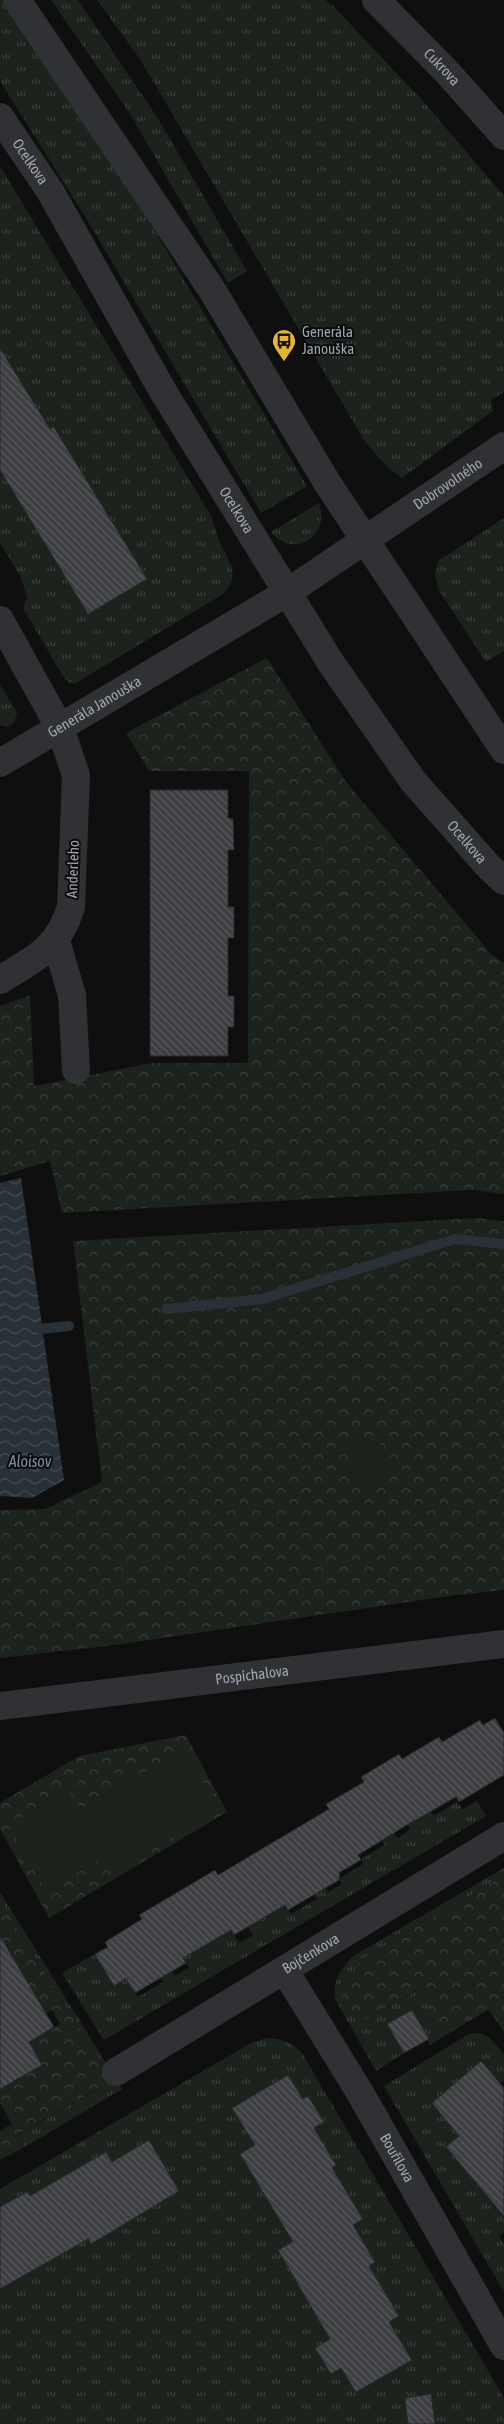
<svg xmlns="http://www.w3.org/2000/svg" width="504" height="2424" viewBox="0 0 504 2424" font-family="'Asap Condensed',sans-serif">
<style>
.grass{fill:url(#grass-tufts);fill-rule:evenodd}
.park{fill:url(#park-crowns)}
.pitch{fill:#1c231d}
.water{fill:url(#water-waves)}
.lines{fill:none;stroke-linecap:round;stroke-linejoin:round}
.stream{stroke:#293138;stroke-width:10}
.building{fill:url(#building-back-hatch);stroke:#29292c}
.minor{stroke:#303135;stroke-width:28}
.labels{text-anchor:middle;stroke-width:4;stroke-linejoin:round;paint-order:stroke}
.street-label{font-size:15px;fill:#a1a5b1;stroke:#0a0a0b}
.poi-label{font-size:15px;fill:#a1a5b1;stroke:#0a0a0b;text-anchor:start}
.water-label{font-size:16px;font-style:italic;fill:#7990ab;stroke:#0a0a0b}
</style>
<defs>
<pattern id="grass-tufts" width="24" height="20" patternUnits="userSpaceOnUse" patternTransform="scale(1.25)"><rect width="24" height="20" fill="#1c231d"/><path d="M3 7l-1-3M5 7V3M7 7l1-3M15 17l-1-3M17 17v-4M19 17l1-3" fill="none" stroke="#3a403b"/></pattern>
<pattern id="park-crowns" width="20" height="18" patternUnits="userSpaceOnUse" patternTransform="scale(1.25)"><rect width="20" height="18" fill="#1c231d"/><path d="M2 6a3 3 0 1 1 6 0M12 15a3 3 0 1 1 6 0" fill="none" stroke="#3a403b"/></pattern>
<pattern id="water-waves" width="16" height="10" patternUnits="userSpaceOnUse" patternTransform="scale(1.25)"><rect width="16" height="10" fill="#293138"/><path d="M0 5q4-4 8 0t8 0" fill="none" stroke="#454c52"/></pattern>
<pattern id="building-back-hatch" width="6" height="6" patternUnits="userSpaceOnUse" patternTransform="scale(1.25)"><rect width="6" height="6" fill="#3e3f43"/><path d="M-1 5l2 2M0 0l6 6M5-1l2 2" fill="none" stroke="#57585c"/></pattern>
</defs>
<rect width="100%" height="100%" fill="#0f0f10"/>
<path class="grass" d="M 0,0 L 6,0 L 128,186 L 307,486 L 261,513 L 83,213 L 0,81 Z
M 51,0 L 78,0 L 159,120 L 247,271 L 228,283 L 129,112 Z
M 97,0 L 325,0 L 332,5 L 422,100 L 504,196 L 504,392 L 491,400 L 493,411 L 402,478 L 387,467 L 364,440 L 140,59 Z
M 0,166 L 211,516 C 215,526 217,537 222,547 C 231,565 240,577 223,594 L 76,683 L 70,683 L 64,678 L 23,608 L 27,598 L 21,577 L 0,543 L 0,470 L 88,614 L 146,579 L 85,477 L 65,456 L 70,453 L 55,427 L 50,429 L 0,348 Z
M 319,503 C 331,536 294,560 271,532 Z
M 504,518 L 504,651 L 486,662 L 438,589 L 435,571 L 439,560 Z
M 0,684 L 17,713 L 14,723 L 8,727 L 0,725 Z
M 477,1801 L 486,1816 L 104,2040 L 62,1973 L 95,1954 L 114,1985 L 126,1978 L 138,1997 L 163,1982 L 161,1978 L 172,1971 L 175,1976 L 189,1968 L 183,1958 L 230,1930 L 240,1943 L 253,1935 L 248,1927 L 285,1905 L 291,1914 L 317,1899 L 314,1895 L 325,1888 L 328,1892 L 342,1884 L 339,1879 L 363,1864 L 361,1859 L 385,1845 L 382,1841 L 394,1833 L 397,1838 L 410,1830 L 408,1825 L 430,1812 L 434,1816 L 457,1802 L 463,1809 Z
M 504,1868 L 504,1876 L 362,1959 L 358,2024 L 420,1989 L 489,2009 L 430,2045 L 412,2012 L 389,2025 L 404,2053 L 376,2071 L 335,1999 C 333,1980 340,1968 355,1955 Z
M 0,1892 L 122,2089 L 25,2147 L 17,2136 L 112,2080 L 0,1901 Z
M 480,2033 L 490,2038 L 504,2054 L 504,2080 L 500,2083 L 481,2062 L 432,2103 L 451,2126 L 464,2133 L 446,2148 L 465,2170 L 474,2163 L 484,2192 L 504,2215 L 504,2232 L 499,2237 L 504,2244 L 504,2292 L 384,2086 L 469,2034 Z
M 267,2038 C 282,2039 291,2042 302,2053 L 504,2398 L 504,2424 L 435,2424 L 431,2394 L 406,2398 L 408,2424 L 0,2424 L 0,2289 L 87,2239 L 91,2243 L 179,2191 L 149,2140 L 112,2162 L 30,2196 L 27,2192 L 1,2206 L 0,2221 L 0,2189 L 253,2042 ZM 288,2075 L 303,2099 L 308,2096 L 323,2122 L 314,2128 L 336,2165 L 327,2171 L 353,2225 L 379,2293 L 384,2291 L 399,2316 L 389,2322 L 412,2359 L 356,2392 L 341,2368 L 331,2374 L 315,2348 L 334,2336 L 323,2327 L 308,2302 L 318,2296 L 278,2250 L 298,2239 L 265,2175 L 255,2180 L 240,2154 L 260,2142 L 248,2134 L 233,2107 Z"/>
<path class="park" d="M 267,658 L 346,782 L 493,956 L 504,963 L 504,1194 L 472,1190 L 62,1213 L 50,1161 L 0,1176 L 0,1006 L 30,995 L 34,1086 L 152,1063 L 248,1063 L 249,771 L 149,771 L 126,733 Z
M 476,1218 L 504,1221 L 504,1590 L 456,1595 L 115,1645 L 0,1658 L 0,1510 L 45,1509 L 102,1482 L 73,1241 Z
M 186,1735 L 227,1812 L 49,1918 L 0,1829 L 0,1803 L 79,1756 Z
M 504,1876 L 504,2031 L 487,2008 L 445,2032 L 419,1989 L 358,2024 L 342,1995 L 362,1959 Z
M 0,1901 L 112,2080 L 17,2135 L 25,2147 L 0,2160 L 0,2131 L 12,2124 L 0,2103 L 0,2059 L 13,2082 L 42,2065 L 29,2042 L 60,2024 L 52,2010 L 46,2014 L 7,1947 L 0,1951 Z"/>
<path class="pitch" d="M 377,1434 L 390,1476 L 356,1486 L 344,1444 Z
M 184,1749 L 219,1810 L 118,1868 L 110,1854 L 45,1890 L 8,1825 L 69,1790 L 80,1809 Z"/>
<path class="water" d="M 21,1178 L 64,1480 L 32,1498 L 0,1496 L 0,1183 Z"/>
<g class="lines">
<path class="stream" d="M 166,1309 L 262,1299 L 455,1239 L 504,1244
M 41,1329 L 69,1326"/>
</g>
<path class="building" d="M 0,348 L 50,429 L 54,427 L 147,579 L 88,614 L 0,470 Z
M 150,790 L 228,790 L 228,818 L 233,819 L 234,850 L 228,850 L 228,907 L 234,907 L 234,938 L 228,938 L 228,996 L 234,996 L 234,1027 L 228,1027 L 228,1056 L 150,1056 Z
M 495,1718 L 504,1733 L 504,1775 L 459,1802 L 456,1797 L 407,1825 L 358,1855 L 361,1860 L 340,1872 L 339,1880 L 288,1910 L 285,1905 L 234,1935 L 231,1930 L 183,1958 L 186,1963 L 135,1993 L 126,1978 L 114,1986 L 95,1954 L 108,1947 L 105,1942 L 142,1919 L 139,1915 L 215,1870 L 218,1875 L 329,1809 L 326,1804 L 364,1782 L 361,1777 L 399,1754 L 402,1759 L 439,1737 L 442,1742 L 480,1720 L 483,1725 Z
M 0,1936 L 54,2027 L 29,2042 L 42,2065 L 0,2089 Z
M 412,2010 L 429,2039 L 404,2053 L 387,2024 Z
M 481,2061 L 504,2088 L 504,2216 L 446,2147 L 459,2136 L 432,2103 Z
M 288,2075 L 303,2099 L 308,2096 L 324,2122 L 314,2128 L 336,2165 L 332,2168 L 363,2219 L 353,2225 L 375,2262 L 369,2266 L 399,2316 L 389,2322 L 412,2360 L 356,2392 L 341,2368 L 331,2374 L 315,2348 L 330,2339 L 278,2250 L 293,2242 L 240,2154 L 255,2145 L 232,2108 Z
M 149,2140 L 179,2191 L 91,2244 L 88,2239 L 0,2289 L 0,2207 L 27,2192 L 30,2196 L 106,2152 L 112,2162 Z
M 431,2394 L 435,2424 L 408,2424 L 405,2398 Z"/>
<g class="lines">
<g class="minor">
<path d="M 17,0 L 212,290 L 328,484 L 504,750"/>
<path id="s1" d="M 376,0 L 447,72 L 504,136"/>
<path id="s2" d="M 0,117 L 50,191 L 164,393 L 331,663 L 413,781 L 488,866 L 504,881"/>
<path d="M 0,620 L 60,728 L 76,775 L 71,907 C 58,949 36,958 0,980"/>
<path id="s3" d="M 0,763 L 288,592 L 504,446"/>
<path d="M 56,941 L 72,995 L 76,1070"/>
<path id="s4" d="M 0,1706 L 504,1644"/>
<path id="s5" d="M 285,1971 L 359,2091 L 504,2346"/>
<path id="s6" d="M 116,2072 L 504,1836"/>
</g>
</g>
<defs>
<g id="bus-pin" transform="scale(1.25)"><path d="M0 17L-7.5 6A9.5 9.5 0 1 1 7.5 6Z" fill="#e7b530" stroke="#0a0a0b"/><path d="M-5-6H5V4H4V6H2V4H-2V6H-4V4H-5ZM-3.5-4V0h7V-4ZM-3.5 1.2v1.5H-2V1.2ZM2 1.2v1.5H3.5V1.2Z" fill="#111"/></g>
</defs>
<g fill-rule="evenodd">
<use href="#bus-pin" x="284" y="341"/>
</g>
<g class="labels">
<g class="street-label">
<text dy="5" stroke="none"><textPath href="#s1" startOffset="94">Cukrova</textPath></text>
<text dy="5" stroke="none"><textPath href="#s2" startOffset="54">Ocelkova</textPath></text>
<text dy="5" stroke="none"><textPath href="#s3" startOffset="528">Dobrovolného</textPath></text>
<text dy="5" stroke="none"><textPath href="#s2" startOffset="459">Ocelkova</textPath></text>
<text dy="5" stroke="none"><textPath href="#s3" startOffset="110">Generála Janouška</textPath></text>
<text dy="5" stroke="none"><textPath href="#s2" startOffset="864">Ocelkova</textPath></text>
<text transform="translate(73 869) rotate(-88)" y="5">Anderleho</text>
<text dy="5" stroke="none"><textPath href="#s4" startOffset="254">Pospíchalova</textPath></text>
<text dy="5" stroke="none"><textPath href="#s6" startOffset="228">Bojčenkova</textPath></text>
<text dy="5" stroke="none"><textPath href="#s5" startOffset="218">Bouřilova</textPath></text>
</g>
<g class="poi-label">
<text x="302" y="337">Generála<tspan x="302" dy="17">Janouška</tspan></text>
</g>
<g class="water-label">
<text x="30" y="1467">Aloisov</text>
</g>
</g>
</svg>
